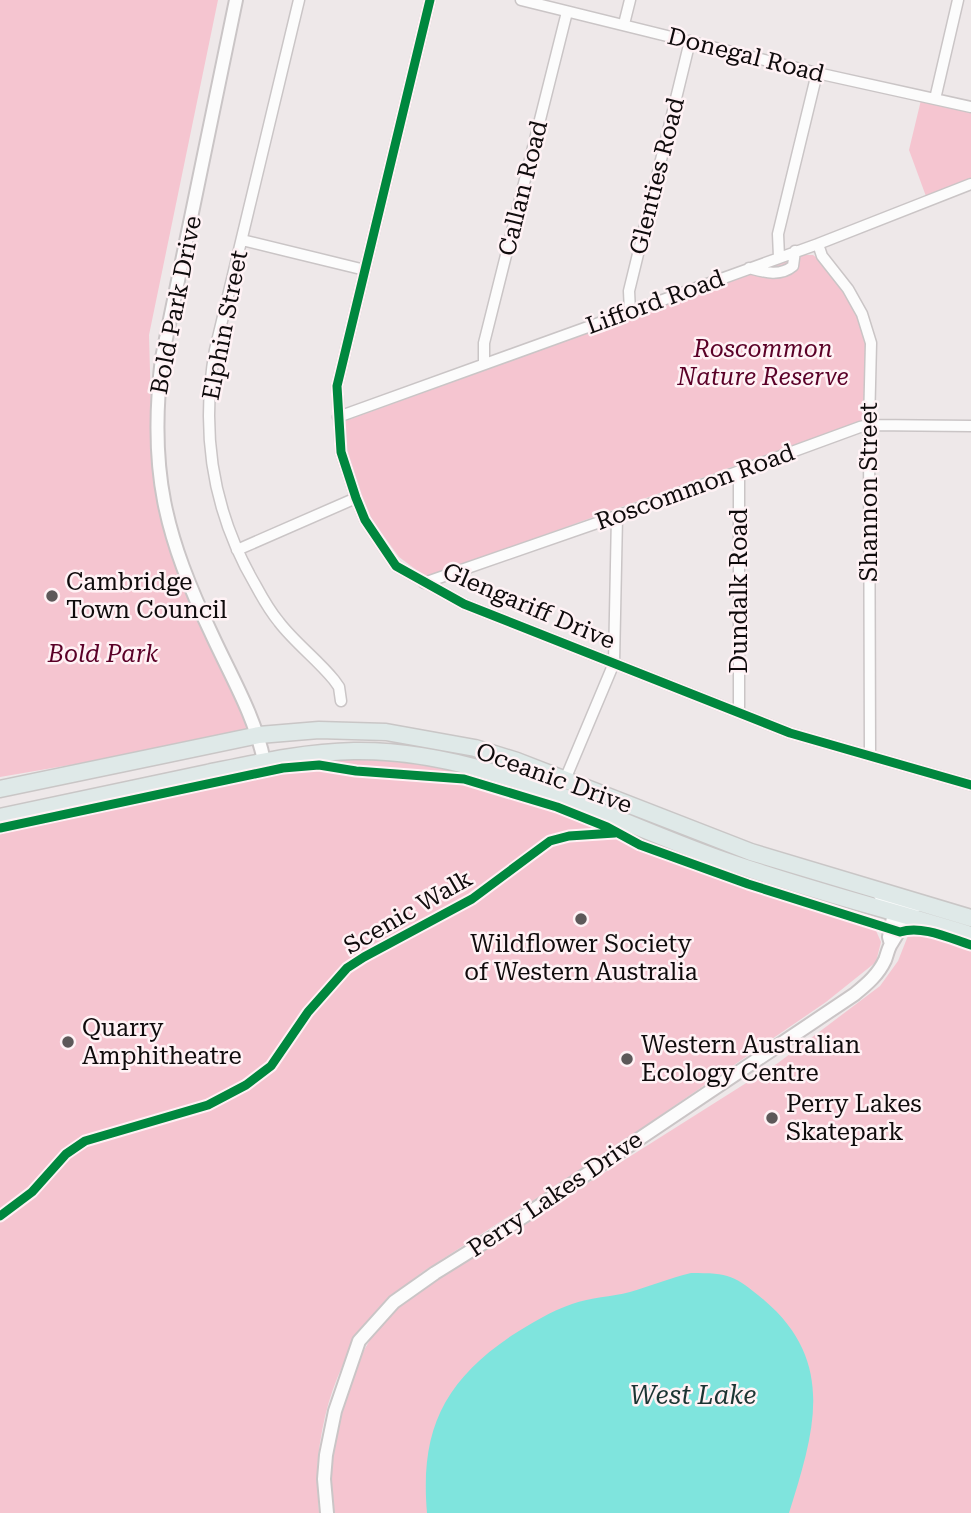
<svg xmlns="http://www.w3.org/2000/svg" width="971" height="1513" viewBox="0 0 971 1513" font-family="'Roboto Serif',serif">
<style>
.green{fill:#f5c5d0}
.water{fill:#7fe4dd}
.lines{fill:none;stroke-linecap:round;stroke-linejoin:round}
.minor-casing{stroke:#cac5c6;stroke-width:13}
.tertiary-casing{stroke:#cac5c6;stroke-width:16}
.primary-casing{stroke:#c9c6c6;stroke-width:19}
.minor{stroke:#fcfcfc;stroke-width:10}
.tertiary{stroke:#fcfcfc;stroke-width:12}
.primary{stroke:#dfe9e8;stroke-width:16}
.cycleway-casing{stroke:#fff2f5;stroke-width:13}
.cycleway{stroke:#00873e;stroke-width:9}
.poi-dot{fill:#5d5859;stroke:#fff2f5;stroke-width:2.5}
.labels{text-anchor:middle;stroke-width:5;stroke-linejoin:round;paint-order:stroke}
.street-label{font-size:24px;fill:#0f0b0c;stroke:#fff2f5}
.park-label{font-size:24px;font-style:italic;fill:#5a0027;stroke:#fff2f5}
.poi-label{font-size:24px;fill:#0f0b0c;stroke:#fff2f5;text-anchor:start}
.water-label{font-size:26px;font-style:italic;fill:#1b3432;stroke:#fff2f5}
</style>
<rect width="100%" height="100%" fill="#eee8e9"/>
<path class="green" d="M 0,0 L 218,0 L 149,335 L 152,443 L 155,484 L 174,562 L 256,733 L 0,777 Z
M 921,100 L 971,112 L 971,183 L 927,199 L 909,150 Z
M 803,255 L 813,255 L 820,260 L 855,308 L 866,339 L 866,411 L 864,420 L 859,424 L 732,467 L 433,575 L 423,575 L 399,557 L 366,512 L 360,501 L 342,439 L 345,421 Z
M 384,757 L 467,771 L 581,809 L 579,817 L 679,863 L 860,920 L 874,926 L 881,942 L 876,962 L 826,1002 L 585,1167 L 421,1273 C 356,1323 327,1378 318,1459 C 316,1477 318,1496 319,1513 L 0,1513 L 0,822 L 300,760 Z
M 913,923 L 971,940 L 971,1513 L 330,1513 C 325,1454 344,1371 381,1324 C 396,1306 417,1292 436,1279 L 778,1063 L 880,986 L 898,961 Z"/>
<path class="water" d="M 691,1273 C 730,1273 734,1275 764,1300 C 837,1362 814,1433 789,1513 L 427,1513 C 420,1431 443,1382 511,1336 C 530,1324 551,1311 572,1304 C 591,1297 611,1297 630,1292 C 650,1286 670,1278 691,1273 Z"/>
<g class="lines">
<g class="minor-casing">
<path id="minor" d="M 299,0 L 215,350 C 200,434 213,513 256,586 C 263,599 270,611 279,622 C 295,643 317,659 334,680 L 339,687 L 341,701
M 430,0 L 337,386 L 341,452 L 356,498 L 365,520 L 396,566 L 464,604 L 790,733 L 971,785
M 521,0 L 817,73 L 971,107
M 624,24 L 630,0
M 935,99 L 958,0
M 242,240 L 365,270
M 818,244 L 822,256 L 848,289 L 862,314 L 871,343 L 869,425 L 870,755
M 779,257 L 778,234 L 817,73
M 749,268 C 764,272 780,277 793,266 L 795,251
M 630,312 L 629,291 L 690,41
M 484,364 L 484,343 L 567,12
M 338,417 L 818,244 L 971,184
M 739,471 L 739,711
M 237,550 L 356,498
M 424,583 L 617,516 L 860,427 L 869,425 L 971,426
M 564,782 L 614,663 L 617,516"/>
</g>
<g class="tertiary-casing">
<path id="tertiary" d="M 236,0 L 162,358 C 148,471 165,536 213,637 C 232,678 255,717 264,761
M 891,944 L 889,937 L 893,918 L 907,908 L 923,904
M 327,1513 L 324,1479 L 326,1455 L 335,1411 L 359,1341 L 394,1302 L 435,1273 L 496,1235 L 855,994 C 867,984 878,975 885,960 C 887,955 888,949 891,944 C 906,922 907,908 880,895"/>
</g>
<g class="primary-casing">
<path id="primary" d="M 0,789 L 259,735 L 319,730 L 386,732 L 475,748 L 517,761 L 751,852 L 971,918
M 0,817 C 69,802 138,787 207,773 C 256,763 304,752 354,751 C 483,749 599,816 717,858 C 801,888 887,909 971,935"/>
</g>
<use href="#minor" class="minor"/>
<use href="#tertiary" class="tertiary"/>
<use href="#primary" class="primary"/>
<g class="cycleway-casing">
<path id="cycleway" d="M 430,0 L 337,386 L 341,452 L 356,498 L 365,520 L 396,566 L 464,604 L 790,733 L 971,785
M 0,828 L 283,768 L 319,765 L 356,771 L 464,779 L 557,807 L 607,827 L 640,845 L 748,884 L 900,932 C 922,925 949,938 971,945
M 0,1216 L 32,1192 L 66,1154 L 85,1141 L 208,1105 L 246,1085 L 271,1066 L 308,1012 L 347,968 L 364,957 L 472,899 L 550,841 L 569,836 L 615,833"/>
</g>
<use href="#cycleway" class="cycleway"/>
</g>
<g class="poi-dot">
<circle cx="52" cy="596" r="7"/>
<circle cx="581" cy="919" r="7"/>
<circle cx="68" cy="1042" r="7"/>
<circle cx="627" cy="1059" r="7"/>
<circle cx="772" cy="1118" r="7"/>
</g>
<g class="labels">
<g class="street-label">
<text transform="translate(746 55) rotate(14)" y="8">Donegal Road</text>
<text transform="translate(657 176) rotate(-76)" y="8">Glenties Road</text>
<text transform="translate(523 188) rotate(-76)" y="8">Callan Road</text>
<text transform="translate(655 302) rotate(-20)" y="8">Lifford Road</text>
<text transform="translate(176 305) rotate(-79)" y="8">Bold Park Drive</text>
<text transform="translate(225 325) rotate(-79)" y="8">Elphin Street</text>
<text transform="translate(695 487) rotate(-20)" y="8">Roscommon Road</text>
<text transform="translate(869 492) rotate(-90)" y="8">Shannon Street</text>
<text transform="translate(739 591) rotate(-90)" y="8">Dundalk Road</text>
<text transform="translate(529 606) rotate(23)" y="8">Glengariff Drive</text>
<text transform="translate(554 778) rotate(20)" y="8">Oceanic Drive</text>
<text transform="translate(408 912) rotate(-30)" y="8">Scenic Walk</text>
<text transform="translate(555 1194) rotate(-34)" y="8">Perry Lakes Drive</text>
</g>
<g class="park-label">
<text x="763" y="357">Roscommon<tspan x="763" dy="28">Nature Reserve</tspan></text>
<text x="103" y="662">Bold Park</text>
</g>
<g class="poi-label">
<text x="66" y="590">Cambridge<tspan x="66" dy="28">Town Council</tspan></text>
<text x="581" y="952" text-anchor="middle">Wildflower Society<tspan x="581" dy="28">of Western Australia</tspan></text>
<text x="82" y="1036">Quarry<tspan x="82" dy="28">Amphitheatre</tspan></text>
<text x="641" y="1053">Western Australian<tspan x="641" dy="28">Ecology Centre</tspan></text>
<text x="786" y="1112">Perry Lakes<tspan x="786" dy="28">Skatepark</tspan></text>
</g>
<g class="water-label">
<text x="693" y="1404">West Lake</text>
</g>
</g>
</svg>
